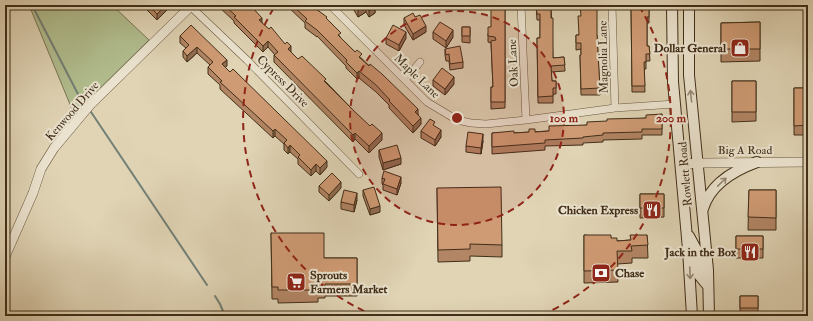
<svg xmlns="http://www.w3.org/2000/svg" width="813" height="321" viewBox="0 0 813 321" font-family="'IM FELL Double Pica',serif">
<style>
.green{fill:#b1bd8e;stroke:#797654}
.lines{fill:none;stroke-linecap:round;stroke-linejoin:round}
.stream{stroke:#738076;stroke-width:2}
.minor-casing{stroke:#695840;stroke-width:8}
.tertiary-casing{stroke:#695840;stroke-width:10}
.secondary-casing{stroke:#412e19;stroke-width:12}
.minor{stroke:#ebe3cf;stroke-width:7}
.tertiary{stroke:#ebe3cf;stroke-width:9}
.secondary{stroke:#ebe3cf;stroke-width:10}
.wall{fill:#b28564;stroke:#412e19}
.shaded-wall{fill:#916c51;stroke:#412e19}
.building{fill:#cf9b74;stroke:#412e19}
.oneway{stroke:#968874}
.ring{fill:none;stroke:#8f2418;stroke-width:2;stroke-dasharray:7 5}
.labels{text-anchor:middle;stroke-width:4;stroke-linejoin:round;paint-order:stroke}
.poi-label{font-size:12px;font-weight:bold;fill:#412e19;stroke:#ebe3cf;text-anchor:end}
.street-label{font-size:12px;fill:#412e19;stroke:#ebe3cf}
.centre{fill:#8f2418;stroke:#ebe3cf;stroke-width:2}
.ring-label{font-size:12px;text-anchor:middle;font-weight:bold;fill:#8f2418;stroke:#ebe3cf;stroke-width:4;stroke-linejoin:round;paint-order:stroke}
</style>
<rect width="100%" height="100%" fill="#e0d4b5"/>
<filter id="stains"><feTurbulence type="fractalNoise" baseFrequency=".005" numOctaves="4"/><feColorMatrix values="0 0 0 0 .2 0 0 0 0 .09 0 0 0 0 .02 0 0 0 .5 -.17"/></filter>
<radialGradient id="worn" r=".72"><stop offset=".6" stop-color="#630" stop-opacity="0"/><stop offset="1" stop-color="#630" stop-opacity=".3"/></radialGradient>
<path class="green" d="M 29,5 L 112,5 L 149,40 L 74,114 Z"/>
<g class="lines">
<path class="stream" d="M 32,5 L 80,98 L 86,106
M 89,109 L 207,285
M 215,296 L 220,304 L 225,316"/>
<g class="minor-casing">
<path id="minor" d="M 189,5 L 247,60 L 359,174
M 330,5 L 427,102 L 457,120 L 471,123 L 486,124 L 526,120 L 615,108 L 675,104
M 521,5 L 526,120
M 612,5 L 615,108
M 405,80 L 420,62"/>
</g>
<g class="tertiary-casing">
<path id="tertiary" d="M 681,164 L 705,163 L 808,162
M 5,257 L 33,193 L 41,169 L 54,148 L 90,105 L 192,5"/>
</g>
<g class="secondary-casing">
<path id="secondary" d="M 672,5 L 673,82 L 688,249 L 692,316
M 689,5 L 689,75 L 708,270 L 709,316
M 703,209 C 710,184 735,170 757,162
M 689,236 L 696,249 L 699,275 L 708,286"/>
</g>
<use href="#minor" class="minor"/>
<use href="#tertiary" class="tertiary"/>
<use href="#secondary" class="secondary"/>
</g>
<path class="wall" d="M 142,5 L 169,5 L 169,8 L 157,20 Z
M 217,5 L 254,5 L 254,9 L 262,23 L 298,59 L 326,82 L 382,140 L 369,153 L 355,139 L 353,142 L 274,62 L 274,55 L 275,55 L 268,47 L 263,52 L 234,23 L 234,21 Z
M 286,5 L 312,5 L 327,19 L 341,38 L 418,114 L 421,124 L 413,133 L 389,108 L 389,105 L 376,92 L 359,78 L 357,79 L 346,68 L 346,66 L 317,36 L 317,37 L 305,28 L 305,23 Z
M 351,5 L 383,5 L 375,9 L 375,13 L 369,17 L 366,12 L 358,17 Z
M 536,5 L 551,5 L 553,58 L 564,57 L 565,71 L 551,72 L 552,81 L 556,81 L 556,94 L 553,94 L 553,103 L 538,103 L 537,38 L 540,38 L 540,20 L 537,20 Z
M 631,5 L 649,5 L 649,23 L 647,23 L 647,46 L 649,46 L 650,61 L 646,61 L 646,69 L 644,69 L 645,92 L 632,92 Z
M 700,5 L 761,5 L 701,7 Z
M 505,8 L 505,108 L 491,109 L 491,87 L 493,87 L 491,43 L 488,42 L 488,34 L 491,27 Z
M 415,17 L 426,32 L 413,40 L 404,25 L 404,18 Z
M 760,22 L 760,61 L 721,62 L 721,23 Z
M 462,27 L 470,27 L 470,43 L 462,42 Z
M 433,32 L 453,37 L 446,48 L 433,39 Z
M 576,35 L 597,35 L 600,95 L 581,95 L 580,55 L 581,55 L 581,49 L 576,50 Z
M 180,36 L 227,66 L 225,68 L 327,167 L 320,175 L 316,171 L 311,176 L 298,164 L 298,159 L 290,152 L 288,154 L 284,150 L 284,144 L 275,136 L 273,138 L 220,89 L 220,85 L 208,74 L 208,67 L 210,65 L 197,53 L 187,62 L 183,57 L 183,51 L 186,48 L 180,43 Z
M 386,38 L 406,38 L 399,51 L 386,44 Z
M 445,49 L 463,62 L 463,68 L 450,70 L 449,61 L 446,61 L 445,55 Z
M 433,80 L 454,84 L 445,95 L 433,86 Z
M 732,81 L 756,81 L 756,121 L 732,122 Z
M 794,88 L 808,88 L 808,135 L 794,135 Z
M 662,114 L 662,135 L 642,135 L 642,139 L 603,140 L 603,142 L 583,143 L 583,145 L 545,146 L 545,150 L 492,154 L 492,133 L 514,133 L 549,131 L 587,125 L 646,118 Z
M 435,127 L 441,137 L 435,146 L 421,138 L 421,131 Z
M 483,141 L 481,154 L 466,152 L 466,146 Z
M 379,150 L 401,164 L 383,170 L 379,157 Z
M 382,178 L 401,183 L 397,195 L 383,190 L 383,185 L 382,184 Z
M 319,186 L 341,188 L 329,201 L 319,192 Z
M 437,188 L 502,245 L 502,257 L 470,256 L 470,261 L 438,262 Z
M 363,190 L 380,212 L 370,215 L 363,196 Z
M 749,190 L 776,190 L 776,230 L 748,230 Z
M 640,194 L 664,194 L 664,217 L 640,218 Z
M 357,200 L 354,212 L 341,209 L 341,202 Z
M 271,233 L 324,258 L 357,258 L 357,296 L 325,296 L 325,298 L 318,298 L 318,302 L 278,303 L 278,299 L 272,299 Z
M 584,235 L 611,238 L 617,241 L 630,240 L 647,235 L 648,258 L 632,258 L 632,263 L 617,264 L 618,282 L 584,283 Z
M 736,236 L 763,236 L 763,258 L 736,258 Z
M 740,296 L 758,296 L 758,314 L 740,315 Z"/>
<path class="shaded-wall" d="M 166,5 L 169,5 L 169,8 L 157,20 L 157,14 Z
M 252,5 L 254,5 L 254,9 L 251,6 Z
M 366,5 L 366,12 L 358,17 L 358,10 Z
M 373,5 L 383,5 L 375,9 L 375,13 L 369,17 L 369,11 Z
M 262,18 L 262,24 L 259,20 Z
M 426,26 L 426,32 L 413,40 L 413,34 Z
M 453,30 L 453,37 L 446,48 L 446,41 Z
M 406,32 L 406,38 L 399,51 L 399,45 Z
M 268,41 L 268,47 L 263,52 L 263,46 Z
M 291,46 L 291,52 L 288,49 Z
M 197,47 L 197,53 L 187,62 L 187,56 Z
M 227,60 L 227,66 L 222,71 L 222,64 Z
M 359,71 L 359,78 L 357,79 L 357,73 Z
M 454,77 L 454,84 L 445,95 L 445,89 Z
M 418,109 L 418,116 L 415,112 Z
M 421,118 L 421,124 L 413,133 L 413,126 Z
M 275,129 L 275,136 L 273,138 L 273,131 Z
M 441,130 L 441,137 L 435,146 L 435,140 Z
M 355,133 L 355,139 L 353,142 L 353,135 Z
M 382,133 L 382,140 L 369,153 L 369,146 Z
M 483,134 L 483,141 L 481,154 L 481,148 Z
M 290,145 L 290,152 L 288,154 L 288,148 Z
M 401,158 L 401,164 L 383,170 L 383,163 Z
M 327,161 L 327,167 L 320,175 L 320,168 Z
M 316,164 L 316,171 L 311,176 L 311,170 Z
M 401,177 L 401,183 L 397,195 L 397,189 Z
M 341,182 L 341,188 L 329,201 L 329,195 Z
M 357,193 L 357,200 L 354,212 L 354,205 Z
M 380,206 L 380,212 L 370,215 L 370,209 Z"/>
<path class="building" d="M 148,5 L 166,5 L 157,14 Z
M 224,5 L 252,5 L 251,6 L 262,18 L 259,20 L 269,29 L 271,27 L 285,44 L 287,42 L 291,46 L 288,49 L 298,59 L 302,56 L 326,79 L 324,81 L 353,110 L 370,126 L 372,124 L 382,133 L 369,146 L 355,133 L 353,135 L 274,55 L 278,52 L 268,41 L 263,46 L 234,17 L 236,16 Z
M 292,5 L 312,5 L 316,9 L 327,17 L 326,18 L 341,33 L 338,35 L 355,52 L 357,50 L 362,54 L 359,57 L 369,66 L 370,64 L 382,74 L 418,109 L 415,112 L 421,118 L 413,126 L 389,101 L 390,100 L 376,85 L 359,71 L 357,73 L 346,62 L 347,60 L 317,30 L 305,21 L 307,19 Z
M 355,5 L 374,5 L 375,7 L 369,11 L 366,5 L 358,10 Z
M 536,5 L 551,5 L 551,18 L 553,18 L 553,58 L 564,57 L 565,65 L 551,66 L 552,81 L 556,81 L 556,88 L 553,88 L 553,96 L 538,97 L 537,38 L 540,38 L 540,14 L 537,14 Z
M 580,5 L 597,5 L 597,35 L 600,88 L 581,89 L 580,55 L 581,55 L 581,43 L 576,43 L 576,35 L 579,35 L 578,16 L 581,16 Z
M 631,5 L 649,5 L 649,17 L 647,17 L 647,46 L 649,46 L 650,54 L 646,54 L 646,62 L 644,62 L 645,86 L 632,86 Z
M 491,8 L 505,8 L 505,102 L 491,102 L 491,87 L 493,87 L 491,41 L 496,40 L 495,37 L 488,36 L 488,27 L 491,27 Z
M 413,13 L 415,17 L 420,15 L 426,26 L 413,34 L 404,18 Z
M 440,22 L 453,30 L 446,41 L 433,32 Z
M 760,22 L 760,49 L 721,49 L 721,23 Z
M 191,25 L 227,60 L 222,64 L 230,72 L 233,69 L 327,161 L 320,168 L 316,164 L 311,170 L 298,157 L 300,155 L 290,145 L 288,148 L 284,143 L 287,140 L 275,129 L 273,131 L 220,82 L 222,81 L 208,67 L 213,62 L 197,47 L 187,56 L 183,51 L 189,45 L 180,36 Z
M 393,25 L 406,32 L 399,45 L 386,38 Z
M 462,27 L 470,27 L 470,36 L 462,36 Z
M 460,46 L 463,62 L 450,64 L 449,54 L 446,55 L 445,49 Z
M 442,68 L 454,77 L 445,89 L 433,80 Z
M 732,81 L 756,81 L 756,112 L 732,112 Z
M 794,88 L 808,88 L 808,125 L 794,126 Z
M 662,114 L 662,129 L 642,129 L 642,132 L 603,133 L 603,135 L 583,137 L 583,138 L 545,140 L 545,143 L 492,147 L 492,133 L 514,131 L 514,133 L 529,132 L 529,129 L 535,129 L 535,132 L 549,131 L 549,126 L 587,125 L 587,122 L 607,121 L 607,119 L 646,118 L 646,115 Z
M 430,119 L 435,122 L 433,125 L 441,130 L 435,140 L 421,131 Z
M 468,132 L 483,134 L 481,148 L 466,146 Z
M 397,145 L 401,158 L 383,163 L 379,150 Z
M 384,171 L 401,177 L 397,189 L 383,184 L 385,179 L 382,178 Z
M 332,173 L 341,182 L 329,195 L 319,186 Z
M 374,187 L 380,206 L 370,209 L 363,190 Z
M 501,187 L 502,245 L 470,244 L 470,249 L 438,250 L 437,188 Z
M 344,190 L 357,193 L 354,205 L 341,202 Z
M 749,190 L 776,190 L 776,218 L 748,217 Z
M 640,194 L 664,194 L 664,208 L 640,208 Z
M 271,233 L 324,233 L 324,258 L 357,258 L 357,284 L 325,284 L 325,286 L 318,286 L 318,290 L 278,290 L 278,287 L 272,287 Z
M 584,235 L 611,235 L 611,238 L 617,238 L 617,241 L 631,240 L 630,235 L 647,235 L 648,245 L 631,246 L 632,251 L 617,251 L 618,270 L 584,271 Z
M 736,236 L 763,236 L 763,249 L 736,249 Z
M 740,296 L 758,296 L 758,308 L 740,308 Z
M 563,314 L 570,314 L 570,316 L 563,316 Z"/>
<defs><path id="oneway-shaft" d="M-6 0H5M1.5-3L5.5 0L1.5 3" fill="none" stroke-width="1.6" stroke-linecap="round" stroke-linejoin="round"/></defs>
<g class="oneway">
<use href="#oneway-shaft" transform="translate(691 96) rotate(-96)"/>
<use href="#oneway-shaft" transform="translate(722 182) rotate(-44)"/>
<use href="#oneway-shaft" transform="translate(690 273) rotate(87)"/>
</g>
<circle cx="457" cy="118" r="107" fill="#8f2418" fill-opacity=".12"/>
<g class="ring">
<circle cx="457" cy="118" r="107"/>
<path d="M375 316A214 214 0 0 1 275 6M639 6A214 214 0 0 1 539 316"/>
</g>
<defs>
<g id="shop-square" transform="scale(1)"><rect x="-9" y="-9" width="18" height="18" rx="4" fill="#8f2418" stroke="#ebe3cf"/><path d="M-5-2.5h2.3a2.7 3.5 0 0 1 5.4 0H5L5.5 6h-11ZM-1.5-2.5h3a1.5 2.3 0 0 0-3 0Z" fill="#fff"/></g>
<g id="restaurant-square" transform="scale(1)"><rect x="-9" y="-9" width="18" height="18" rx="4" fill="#8f2418" stroke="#ebe3cf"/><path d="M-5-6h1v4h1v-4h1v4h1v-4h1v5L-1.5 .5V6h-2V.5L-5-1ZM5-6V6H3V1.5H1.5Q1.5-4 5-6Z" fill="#fff"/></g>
<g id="bank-square" transform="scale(1)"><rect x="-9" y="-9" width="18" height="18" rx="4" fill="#8f2418" stroke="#ebe3cf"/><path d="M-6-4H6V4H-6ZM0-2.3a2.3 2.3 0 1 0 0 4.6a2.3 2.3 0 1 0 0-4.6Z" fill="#fff"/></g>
<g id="supermarket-square" transform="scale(1)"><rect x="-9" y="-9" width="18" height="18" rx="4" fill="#8f2418" stroke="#ebe3cf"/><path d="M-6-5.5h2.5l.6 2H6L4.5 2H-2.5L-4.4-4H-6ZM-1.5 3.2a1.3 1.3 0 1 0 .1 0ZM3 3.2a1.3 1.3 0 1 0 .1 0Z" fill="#fff"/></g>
</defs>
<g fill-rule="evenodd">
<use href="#shop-square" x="740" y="48"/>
<use href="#restaurant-square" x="652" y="210"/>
<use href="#restaurant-square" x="750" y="252"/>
<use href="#bank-square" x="601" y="273"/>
<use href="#supermarket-square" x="296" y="282"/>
</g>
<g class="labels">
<g class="poi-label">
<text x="726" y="52">Dollar General</text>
<text x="638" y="214">Chicken Express</text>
<text x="736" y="256">Jack in the Box</text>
<text x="615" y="277" text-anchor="start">Chase</text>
<text x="310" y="279" text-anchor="start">Sprouts<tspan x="310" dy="14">Farmers Market</tspan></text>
</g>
<g class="street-label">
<text transform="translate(603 57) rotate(-91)" y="4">Magnolia Lane</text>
<text transform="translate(513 63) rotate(-93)" y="4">Oak Lane</text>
<text transform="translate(417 76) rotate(44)" y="4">Maple Lane</text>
<text transform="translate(283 81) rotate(45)" y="4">Cypress Drive</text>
<text transform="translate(72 111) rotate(-49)" y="4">Kenwood Drive</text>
<text x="745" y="154">Big A Road</text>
<text transform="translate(685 174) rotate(-95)" y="4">Rowlett Road</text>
</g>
</g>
<circle cx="457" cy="118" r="6" class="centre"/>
<g class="ring-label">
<text x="564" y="122">100 m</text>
<text x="671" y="122">200 m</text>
</g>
<rect width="813" height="321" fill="none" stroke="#e0d4b5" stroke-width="20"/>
<rect x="6" y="6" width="801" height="309" fill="none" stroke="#412e19" stroke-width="2"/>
<rect x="10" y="10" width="793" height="301" fill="none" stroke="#412e19"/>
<rect width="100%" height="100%" filter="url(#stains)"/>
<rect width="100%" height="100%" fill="url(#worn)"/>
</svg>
